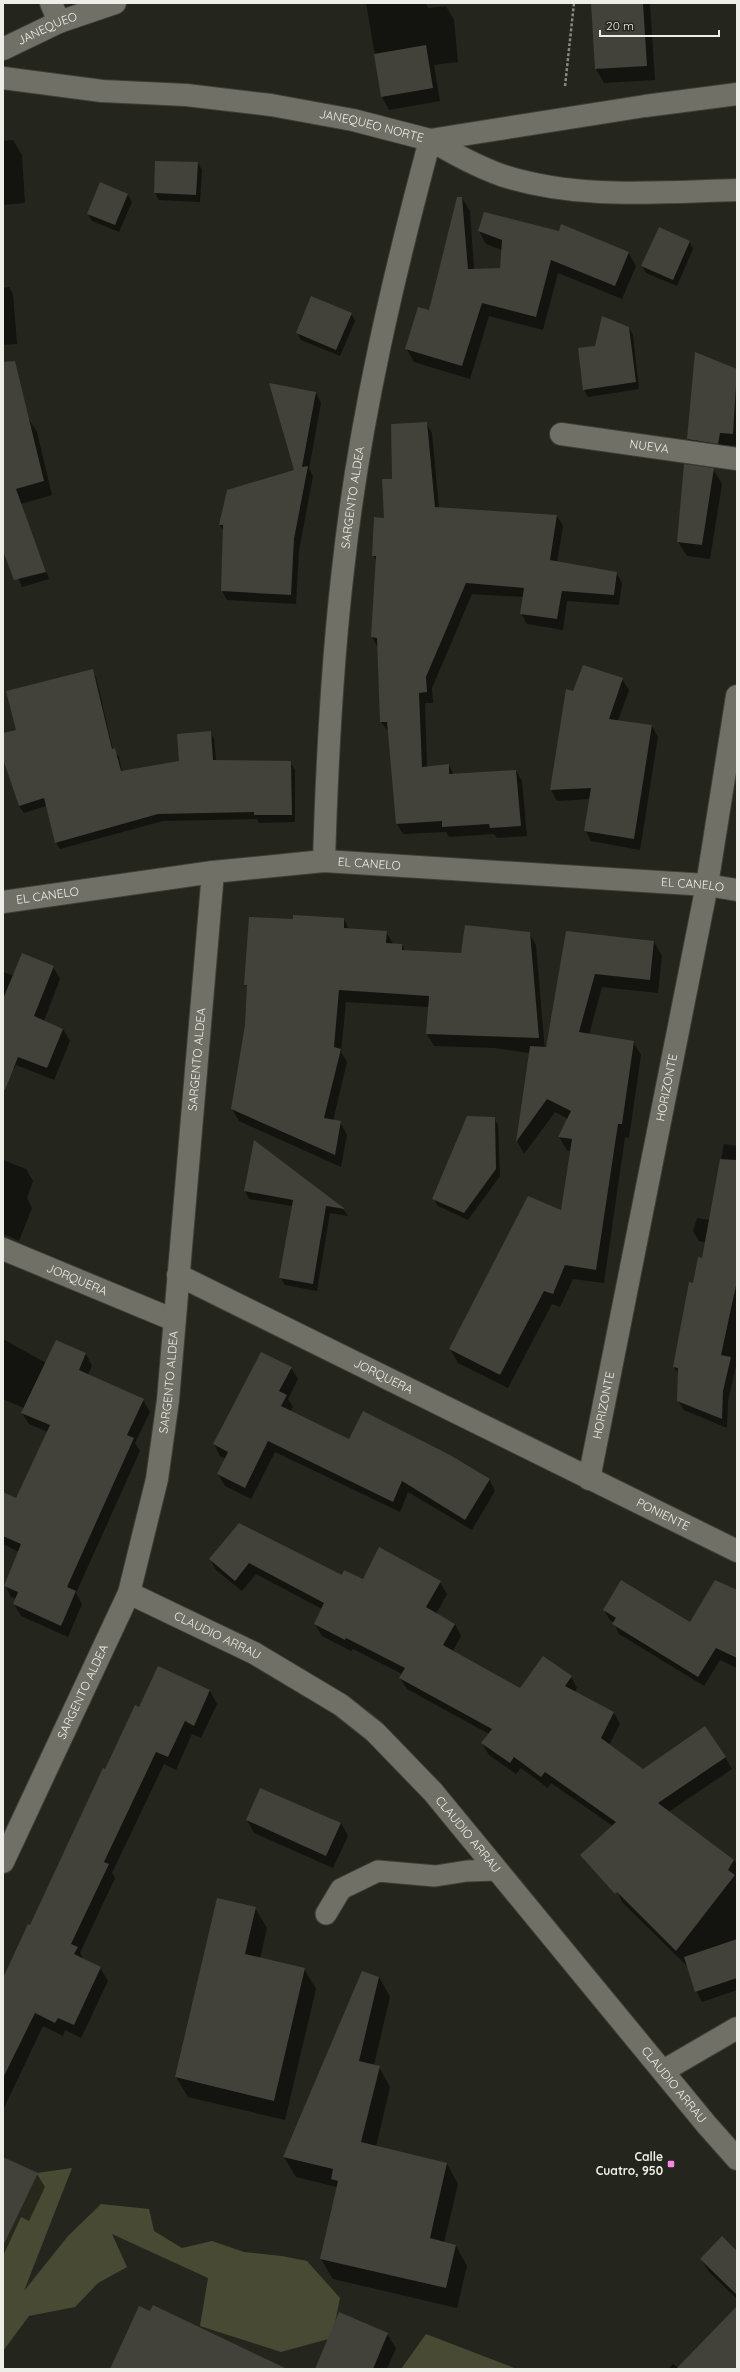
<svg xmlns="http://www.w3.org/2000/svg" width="740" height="2372" viewBox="0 0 740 2372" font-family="Quicksand,sans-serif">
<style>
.green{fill:#494a34}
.shadow{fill:#0007}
.building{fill:#42423a}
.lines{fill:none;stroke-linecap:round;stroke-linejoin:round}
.service-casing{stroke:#3e3f39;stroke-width:23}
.minor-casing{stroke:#3e3f39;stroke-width:24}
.path{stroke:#898983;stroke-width:2.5;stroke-dasharray:3 2;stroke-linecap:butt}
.service{stroke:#707067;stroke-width:21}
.minor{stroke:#707067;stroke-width:22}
.poi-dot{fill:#fc86e3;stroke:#24251d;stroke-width:1.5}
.labels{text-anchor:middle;stroke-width:4;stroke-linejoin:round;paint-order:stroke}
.street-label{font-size:12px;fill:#eeeee9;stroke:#24251d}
.poi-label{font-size:12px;font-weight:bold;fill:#eeeee9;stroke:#24251d;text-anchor:end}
</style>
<rect width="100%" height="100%" fill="#24251d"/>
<path class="green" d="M 72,2168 L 24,2291 L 68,2236 L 101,2204 L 149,2209 L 154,2231 L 182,2248 L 212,2241 L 244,2252 L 282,2256 L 307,2261 L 340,2298 L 332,2338 L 281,2352 L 200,2326 L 208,2278 L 112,2234 L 127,2267 L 98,2283 L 75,2307 L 29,2316 L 3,2351 L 3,2221 L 37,2173 Z
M 426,2334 L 517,2369 L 401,2369 Z"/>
<path class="shadow" d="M 366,3 L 426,3 L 428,8 L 446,6 L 454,20 L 458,62 L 434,65 L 440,101 L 389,110 L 382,97 Z
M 592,3 L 650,3 L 655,80 L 604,83 L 596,69 Z
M 13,140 L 22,155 L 25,203 L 3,205 L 3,141 Z
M 198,163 L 202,170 L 200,202 L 159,200 L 155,193 Z
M 101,184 L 128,195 L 132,202 L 119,232 L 92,221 L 88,214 Z
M 462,198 L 470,211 L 474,270 L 501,269 L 502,250 L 486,244 L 479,231 L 628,252 L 636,266 L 622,299 L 558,273 L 543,330 L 489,316 L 470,379 L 414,362 L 406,348 L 429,311 Z
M 689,241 L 693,249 L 677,286 L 646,273 L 642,266 Z
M 9,287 L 13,294 L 17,344 L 3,345 L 3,288 Z
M 351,313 L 355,321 L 340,356 L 301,340 L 297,333 Z
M 629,328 L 633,335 L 639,389 L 588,397 L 584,390 L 596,347 Z
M 695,354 L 737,370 L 737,446 L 726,445 L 724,455 L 694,451 L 688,439 Z
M 316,393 L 321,403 L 309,469 L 313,476 L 299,550 L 296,604 L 227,600 L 222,591 L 224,532 L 220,525 L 295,470 Z
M 28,418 L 37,432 L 52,495 L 14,506 L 3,478 L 3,424 Z
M 426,423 L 432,433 L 439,508 L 557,516 L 563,526 L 557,563 L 616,572 L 622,583 L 619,605 L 567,601 L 563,630 L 527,624 L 521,613 L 524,597 L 472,594 L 432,688 L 433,703 L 425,703 L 427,767 L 449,765 L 454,775 L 516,771 L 522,781 L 527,836 L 497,838 L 494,834 L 449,837 L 446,832 L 403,834 L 397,824 L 389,732 L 381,722 L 378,648 L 372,637 L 377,562 L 373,555 L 385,519 L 393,480 Z
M 713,469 L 722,484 L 710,559 L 687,556 L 678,542 Z
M 22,509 L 49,579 L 22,587 L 3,541 L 3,516 Z
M 92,670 L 96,677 L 113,750 L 119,757 L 122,772 L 180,762 L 210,732 L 214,739 L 216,761 L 290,762 L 295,770 L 295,822 L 259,823 L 257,819 L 163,821 L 60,849 L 56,842 L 46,806 L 24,813 L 19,806 L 3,751 L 3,734 L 17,731 Z
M 622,679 L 629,690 L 618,721 L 652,726 L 658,737 L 640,850 L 591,841 L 585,830 L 590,799 L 557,801 L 551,790 L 567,690 L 574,693 Z
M 344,919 L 349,929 L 386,932 L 394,945 L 402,945 L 405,951 L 462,954 L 529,933 L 536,945 L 545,1052 L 567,932 L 654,942 L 662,956 L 658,993 L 602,987 L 589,1035 L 633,1042 L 641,1055 L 629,1138 L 625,1137 L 604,1283 L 573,1279 L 560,1307 L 552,1304 L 508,1388 L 458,1363 L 450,1349 L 562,1211 L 571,1151 L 567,1150 L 559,1137 L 568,1119 L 555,1112 L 524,1154 L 517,1141 L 530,1053 L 494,1048 L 434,1046 L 427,1034 L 429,1007 L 346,1002 L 341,1052 L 347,1062 L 333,1121 L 340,1122 L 347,1135 L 341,1167 L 239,1121 L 232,1109 L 246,1025 L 248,988 L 245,984 L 294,921 Z
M 53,967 L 60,979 L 44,1021 L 63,1029 L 70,1041 L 54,1080 L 16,1065 L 14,1069 L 3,1065 L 3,972 L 14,976 Z
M 494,1118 L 498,1125 L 500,1176 L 468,1220 L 438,1206 L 434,1199 Z
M 254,1142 L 344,1210 L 348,1216 L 330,1213 L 317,1291 L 285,1285 L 280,1277 L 292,1206 L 249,1199 L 245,1191 Z
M 724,1144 L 737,1146 L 737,1361 L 728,1401 L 727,1428 L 684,1410 L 678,1401 L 679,1375 L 674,1367 L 706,1243 L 699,1241 L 693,1231 L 697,1218 L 710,1220 Z
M 3,1160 L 26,1169 L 33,1181 L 27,1198 L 32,1208 L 19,1241 L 3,1234 Z
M 3,1339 L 46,1363 L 56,1341 L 86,1354 L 92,1366 L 88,1375 L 143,1400 L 150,1412 L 135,1443 L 140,1451 L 76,1593 L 82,1604 L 68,1637 L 21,1616 L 14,1604 L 16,1599 L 11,1597 L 5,1585 L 19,1552 L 3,1544 L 3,1495 L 17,1499 L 48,1432 L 29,1424 L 22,1413 L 24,1408 L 3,1399 Z
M 291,1368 L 298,1379 L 288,1399 L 293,1407 L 290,1412 L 350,1441 L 489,1479 L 495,1491 L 472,1530 L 408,1492 L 400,1512 L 275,1452 L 251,1499 L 225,1486 L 218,1474 L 226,1459 L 220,1456 L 214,1444 Z
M 239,1524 L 342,1576 L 363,1581 L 440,1582 L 447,1594 L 436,1614 L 455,1624 L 461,1636 L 453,1651 L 521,1690 L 571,1677 L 577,1688 L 575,1692 L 614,1713 L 620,1724 L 609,1745 L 643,1770 L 725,1757 L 732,1769 L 630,1838 L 551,1783 L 548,1788 L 521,1768 L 516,1774 L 489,1755 L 482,1743 L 489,1734 L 407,1689 L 400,1678 L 402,1674 L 353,1649 L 351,1651 L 322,1636 L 315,1624 L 322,1609 L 256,1574 L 242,1591 L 216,1570 L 210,1559 Z
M 737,1596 L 737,1668 L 720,1660 L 704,1686 L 619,1634 L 614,1623 L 610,1620 L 604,1610 L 704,1631 Z
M 159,1667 L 210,1691 L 217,1704 L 201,1738 L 192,1734 L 176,1770 L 164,1764 L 112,1873 L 115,1878 L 80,1953 L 84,1960 L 100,1968 L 108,1981 L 81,2038 L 65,2030 L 63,2036 L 43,2026 L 3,2110 L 3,1984 Z
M 247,1820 L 341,1823 L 348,1836 L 333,1868 L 254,1833 Z
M 706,1840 L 737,1863 L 737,1990 L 702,2002 L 696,1991 L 688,1967 L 622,1902 L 617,1891 Z
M 255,1908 L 267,1928 L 260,1959 L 304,1969 L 316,1989 L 285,2120 L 188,2097 L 176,2077 Z
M 379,1977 L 390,1997 L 374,2065 L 379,2067 L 390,2087 L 376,2147 L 447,2164 L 458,2184 L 444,2243 L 456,2246 L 467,2266 L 457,2308 L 333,2279 L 321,2259 L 337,2187 L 296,2177 L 284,2157 Z
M 3,2158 L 37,2174 L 45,2187 L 29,2221 L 21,2217 L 3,2256 Z
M 737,2252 L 737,2299 L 709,2272 L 701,2259 Z
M 737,2308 L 737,2369 L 668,2369 L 673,2364 L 678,2368 Z
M 387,2334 L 396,2348 L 387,2369 L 342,2369 Z"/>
<path class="building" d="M 591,3 L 643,3 L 647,66 L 595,69 Z
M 426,45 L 433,88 L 381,97 L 374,54 Z
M 155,161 L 198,162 L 196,195 L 154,193 Z
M 100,182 L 128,194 L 115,225 L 87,214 Z
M 457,197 L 462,197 L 468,269 L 500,268 L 502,240 L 478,231 L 484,212 L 559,231 L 561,224 L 629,252 L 615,286 L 551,260 L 536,317 L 482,303 L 462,366 L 405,349 L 418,307 L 429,310 Z
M 659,227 L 690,241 L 673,280 L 641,266 Z
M 311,296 L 352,313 L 336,350 L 296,333 Z
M 602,316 L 629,327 L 636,382 L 583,390 L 578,348 L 595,346 Z
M 695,352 L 737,369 L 733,434 L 720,433 L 718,444 L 687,439 Z
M 15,361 L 44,481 L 16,489 L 46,572 L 14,580 L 3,551 L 3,362 Z
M 269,383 L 316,392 L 302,467 L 308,466 L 294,539 L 291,595 L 221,591 L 223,525 L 219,525 L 227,490 L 294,470 Z
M 427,422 L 435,507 L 557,515 L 550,560 L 617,572 L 614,595 L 562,591 L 557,619 L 520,614 L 524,588 L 466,583 L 426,677 L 427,692 L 419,693 L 422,767 L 449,764 L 449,774 L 516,770 L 521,826 L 490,828 L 489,824 L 442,827 L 442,821 L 396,824 L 387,722 L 380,722 L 377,638 L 371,637 L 376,556 L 372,556 L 374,517 L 384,518 L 382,479 L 392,479 L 391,424 Z
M 684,464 L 714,468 L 702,545 L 677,542 Z
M 583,665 L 623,678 L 609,719 L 652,725 L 634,839 L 584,831 L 591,788 L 550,790 L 566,689 L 573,691 Z
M 93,669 L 112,749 L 115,748 L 121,771 L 179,761 L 177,734 L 211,731 L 213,760 L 291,761 L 292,815 L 254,815 L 254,812 L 158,814 L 55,843 L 44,798 L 19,806 L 3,759 L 3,733 L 16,730 L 6,691 Z
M 293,915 L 344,918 L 344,928 L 387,931 L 386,943 L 402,944 L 402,950 L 461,953 L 465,925 L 530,932 L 539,1038 L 426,1034 L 429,996 L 339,990 L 334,1047 L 341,1049 L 324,1118 L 341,1121 L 335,1155 L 231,1109 L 245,1025 L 247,985 L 244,985 L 249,917 L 293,919 Z
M 566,931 L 654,941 L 650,980 L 595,974 L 579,1032 L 634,1041 L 622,1124 L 618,1124 L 596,1270 L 565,1265 L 553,1294 L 544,1291 L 500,1375 L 449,1349 L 528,1196 L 561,1210 L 572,1139 L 558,1137 L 571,1111 L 547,1099 L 516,1142 L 530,1046 L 546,1047 Z
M 22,953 L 54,966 L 34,1016 L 63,1029 L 47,1068 L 18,1057 L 5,1090 L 3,1090 L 3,999 Z
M 467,1116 L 495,1117 L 496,1169 L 464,1213 L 432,1199 Z
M 254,1140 L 345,1209 L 326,1206 L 313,1284 L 279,1278 L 293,1200 L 244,1191 Z
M 720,1159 L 737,1160 L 737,1281 L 721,1355 L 731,1357 L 723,1391 L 722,1419 L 677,1401 L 678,1368 L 673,1367 L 689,1282 L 693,1283 L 698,1257 L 702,1258 Z
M 56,1340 L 86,1353 L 79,1370 L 144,1399 L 127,1435 L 134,1438 L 67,1587 L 76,1591 L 61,1626 L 13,1604 L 18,1592 L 4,1586 L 21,1544 L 3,1536 L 3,1492 L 16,1498 L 50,1425 L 21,1413 Z
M 261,1352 L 292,1367 L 279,1391 L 287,1395 L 281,1406 L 349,1439 L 363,1411 L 450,1455 L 490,1479 L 465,1520 L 402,1481 L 393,1502 L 268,1441 L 245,1488 L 217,1474 L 228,1452 L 213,1444 Z
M 239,1523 L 342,1575 L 344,1570 L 363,1579 L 379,1547 L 441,1581 L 426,1607 L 455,1624 L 443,1645 L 520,1688 L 543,1656 L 572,1676 L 565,1686 L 614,1712 L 601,1738 L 643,1769 L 705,1726 L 726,1757 L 658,1803 L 734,1860 L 728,1870 L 735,1875 L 676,1951 L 617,1892 L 615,1894 L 580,1855 L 616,1822 L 545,1772 L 541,1777 L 514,1757 L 510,1763 L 481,1743 L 492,1729 L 399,1678 L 405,1668 L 346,1638 L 345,1640 L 314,1624 L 324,1603 L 249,1563 L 235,1581 L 209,1559 Z
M 621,1580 L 690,1622 L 715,1580 L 737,1590 L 737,1658 L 716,1648 L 698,1677 L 612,1624 L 616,1618 L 603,1610 Z
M 158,1666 L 210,1690 L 194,1726 L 185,1721 L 168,1757 L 156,1752 L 104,1862 L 109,1864 L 71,1944 L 78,1947 L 74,1954 L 101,1967 L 74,2025 L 58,2018 L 55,2023 L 35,2013 L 3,2078 L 3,1978 L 28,1924 L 30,1925 L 103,1768 L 105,1769 L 135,1705 L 139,1707 Z
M 260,1788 L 341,1823 L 326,1856 L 246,1820 Z
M 217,1898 L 256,1907 L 245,1954 L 305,1968 L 274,2101 L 175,2077 Z
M 737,1939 L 737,1978 L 695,1992 L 684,1957 Z
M 362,1971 L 379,1977 L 359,2061 L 380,2066 L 361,2142 L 447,2163 L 430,2238 L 456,2245 L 446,2288 L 320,2259 L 338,2181 L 331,2179 L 333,2169 L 283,2157 Z
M 3,2157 L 38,2173 L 3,2246 Z
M 722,2236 L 737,2251 L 737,2295 L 700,2259 Z
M 153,2305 L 287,2369 L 110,2369 L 139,2306 L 150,2311 Z
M 737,2306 L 737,2369 L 676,2369 Z
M 339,2312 L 388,2333 L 373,2369 L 315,2369 Z"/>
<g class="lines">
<g class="service-casing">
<path id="service" d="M 326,1914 L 341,1889 L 378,1871 L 435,1876 L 467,1871 L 497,1870"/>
</g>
<g class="minor-casing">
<g id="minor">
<path d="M 51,3 L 59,22"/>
<path id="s1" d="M 3,49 L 59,22 L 115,3"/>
<path id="s2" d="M 3,78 L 102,91 L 186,95 L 271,105 L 353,120 L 430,140 L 645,106 L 737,94"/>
<path d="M 430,140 C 453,153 476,166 501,175 C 578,200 658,192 737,190"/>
<path id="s3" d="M 561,434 L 737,459"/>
<path id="s4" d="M 324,861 C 327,761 332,661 344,561 C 360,418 393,278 430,140"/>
<path id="s5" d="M 3,902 L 213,872 L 324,861 L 707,885 L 737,890"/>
<path id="s6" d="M 3,1249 L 174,1320"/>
<path id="s7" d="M 178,1275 L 737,1551"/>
<path id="s8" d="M 589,1479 L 707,885 L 737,696"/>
<path id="s9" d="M 129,1593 L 254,1653 L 341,1705 L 375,1732 L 433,1792 L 706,2124 L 737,2159"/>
<path id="s10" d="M 3,1862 L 129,1593 L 157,1479 L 168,1400 L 213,872"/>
<path d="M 663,2071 L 737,2028"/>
</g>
</g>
<path class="path" d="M 565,86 L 574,3"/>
<use href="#service" class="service"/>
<use href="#minor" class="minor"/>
</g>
<rect class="poi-dot" x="667" y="2160" width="8" height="8" rx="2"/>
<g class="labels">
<g class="street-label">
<text dy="4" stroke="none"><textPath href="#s1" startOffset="49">JANEQUEO</textPath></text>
<text dy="4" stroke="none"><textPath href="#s2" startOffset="372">JANEQUEO NORTE</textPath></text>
<text dy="4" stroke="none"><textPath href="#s3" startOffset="89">NUEVA</textPath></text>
<text dy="4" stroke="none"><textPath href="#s4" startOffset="365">SARGENTO ALDEA</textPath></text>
<text dy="4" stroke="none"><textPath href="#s5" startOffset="369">EL CANELO</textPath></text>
<text dy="4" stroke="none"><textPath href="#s5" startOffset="693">EL CANELO</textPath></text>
<text dy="4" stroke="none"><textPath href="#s5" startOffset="45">EL CANELO</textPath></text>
<text dy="4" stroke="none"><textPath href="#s10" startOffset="836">SARGENTO ALDEA</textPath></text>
<text dy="4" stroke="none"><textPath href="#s8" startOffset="399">HORIZONTE</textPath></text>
<text dy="4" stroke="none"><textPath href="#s6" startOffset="80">JORQUERA</textPath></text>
<text dy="4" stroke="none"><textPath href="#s7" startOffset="229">JORQUERA</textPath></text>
<text dy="4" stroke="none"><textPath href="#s10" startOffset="512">SARGENTO ALDEA</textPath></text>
<text dy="4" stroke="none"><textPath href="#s8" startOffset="75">HORIZONTE</textPath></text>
<text dy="4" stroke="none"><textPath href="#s7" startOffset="541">PONIENTE</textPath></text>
<text dy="4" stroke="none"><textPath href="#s9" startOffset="98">CLAUDIO ARRAU</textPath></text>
<text dy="4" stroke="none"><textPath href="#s10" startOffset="188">SARGENTO ALDEA</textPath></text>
<text dy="4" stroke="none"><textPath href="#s9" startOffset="422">CLAUDIO ARRAU</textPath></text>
<text dy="4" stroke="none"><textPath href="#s9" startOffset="746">CLAUDIO ARRAU</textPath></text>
</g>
<g class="poi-label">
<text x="663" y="2161">Calle<tspan x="663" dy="14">Cuatro, 950</tspan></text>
</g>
</g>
<rect width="740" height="2372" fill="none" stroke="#eeeee9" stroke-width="8"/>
<path d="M600 30v6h119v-6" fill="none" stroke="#eeeee9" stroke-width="2"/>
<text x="606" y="30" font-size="12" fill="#eeeee9" stroke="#24251d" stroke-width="3" paint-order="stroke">20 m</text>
</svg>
